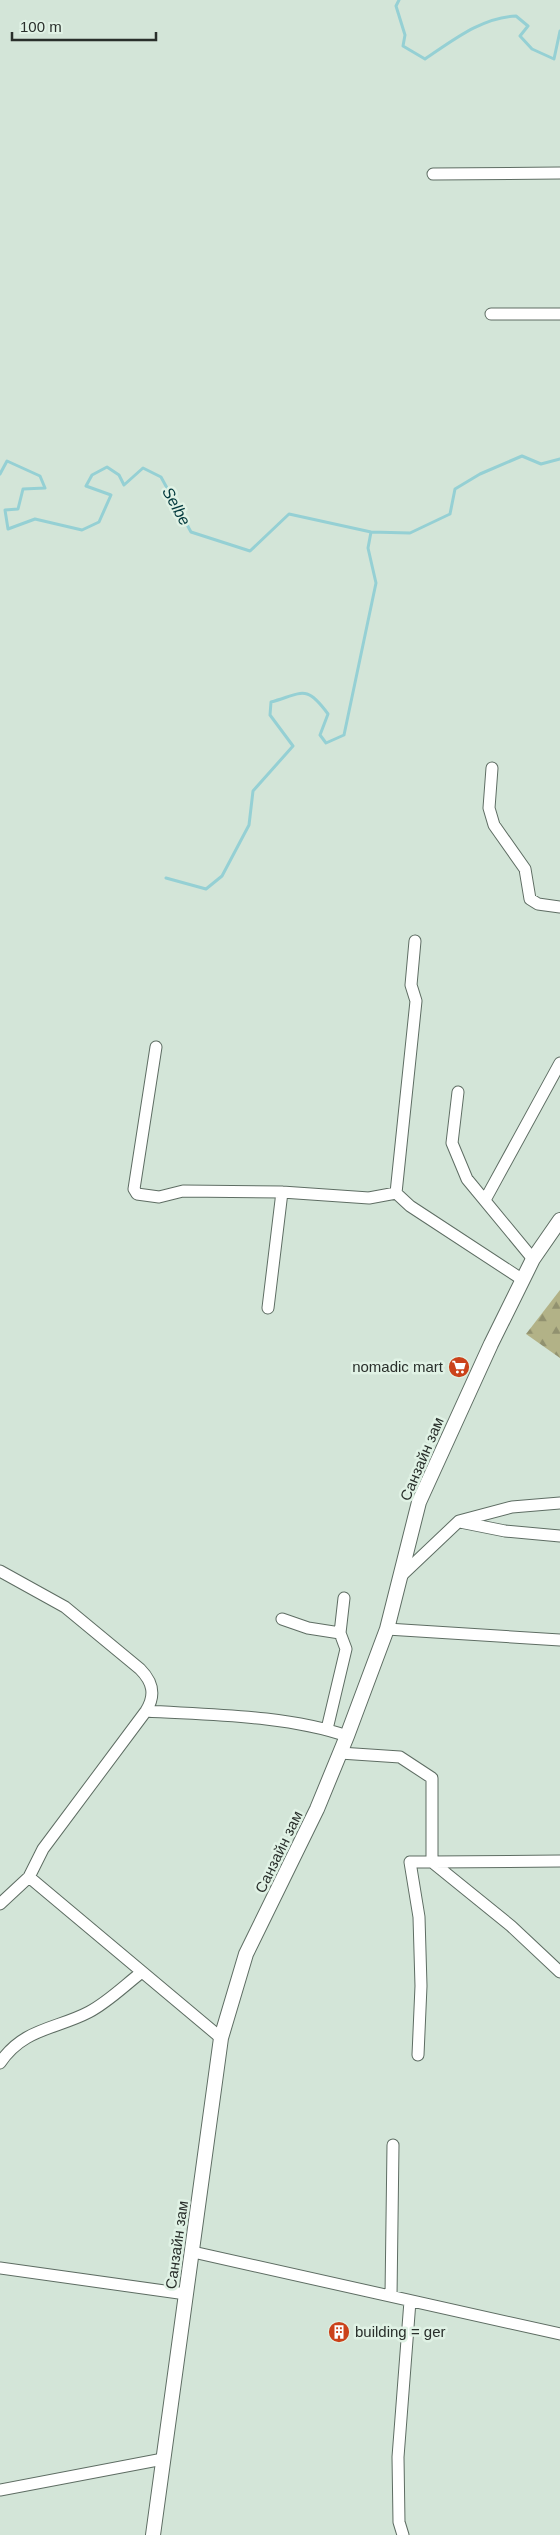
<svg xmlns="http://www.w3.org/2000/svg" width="560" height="2535" viewBox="0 0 560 2535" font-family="Helvetica,sans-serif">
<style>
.forest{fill:url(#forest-firs)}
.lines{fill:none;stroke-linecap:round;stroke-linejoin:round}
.stream{stroke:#95d0d4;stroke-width:3}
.minor-casing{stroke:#5e6d63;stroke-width:13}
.major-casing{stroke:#5e6d63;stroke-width:16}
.minor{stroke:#fff;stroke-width:11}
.major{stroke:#fff;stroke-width:14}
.labels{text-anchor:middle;stroke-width:5;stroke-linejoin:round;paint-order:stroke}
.poi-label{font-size:15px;fill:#292f2b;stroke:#e0f2e5;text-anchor:end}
.street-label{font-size:15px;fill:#292f2b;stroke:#e0f2e5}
.water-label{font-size:16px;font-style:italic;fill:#00383c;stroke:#e0f2e5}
</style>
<defs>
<pattern id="forest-firs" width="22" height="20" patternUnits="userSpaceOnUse" patternTransform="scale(1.25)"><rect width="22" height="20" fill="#b2b287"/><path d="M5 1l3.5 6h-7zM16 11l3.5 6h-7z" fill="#91916f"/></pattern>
</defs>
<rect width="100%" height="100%" fill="#d3e5d8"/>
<path class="forest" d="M 560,1290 L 560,1358 L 526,1334 Z"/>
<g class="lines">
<path class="stream" d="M 399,0 L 396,6 L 405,35 L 403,46 L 425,59 C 452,41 482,17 516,16 L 528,26 L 520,36 L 532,49 L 554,59 L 560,31
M 0,474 L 7,461 L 40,476 L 45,488 L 23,489 L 18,509 L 5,510 L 8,529 L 35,519 L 82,530 L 99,522 L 111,495 L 86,486 L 92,475 L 107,467 L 119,475 L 124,485 L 143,468 L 161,477 L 191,532 L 250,551 L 289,514 L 371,532 L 410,533 L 450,514 L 455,489 L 480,474 L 522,456 L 541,464 L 560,459
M 166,878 L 206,889 L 222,876 L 249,825 L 253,791 L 293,746 L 270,715 L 271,702 C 303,693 306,684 328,714 L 320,735 L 326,743 L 344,735 L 376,583 L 368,548 L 371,532"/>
<g class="minor-casing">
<path id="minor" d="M 433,174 L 560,173
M 491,314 L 560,314
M 492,768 L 489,808 L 494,825 L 525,869 L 530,899 L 538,904 L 560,907
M 156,1047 L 134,1189 L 137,1194 L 159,1197 L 183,1191 L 282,1192 L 369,1198 L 396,1193 L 410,1206 L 523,1280
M 458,1092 L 452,1143 L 467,1179 L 533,1259
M 396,1193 L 416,1001 L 411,985 L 415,941
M 485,1200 L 560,1063
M 268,1308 L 282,1192
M 460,1522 L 505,1531 L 560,1536
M 0,1571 L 65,1607 L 140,1669 C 153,1682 156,1695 146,1711 L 43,1849 L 29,1877 L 221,2038
M 401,1576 L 459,1521 L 512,1507 L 560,1503
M 282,1619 L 308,1628 L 340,1633 L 346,1649 L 327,1729
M 387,1629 L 560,1640
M 340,1633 L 344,1598
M 146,1711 C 210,1715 287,1715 347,1736
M 340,1753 L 400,1757 L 432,1778 L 432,1862 L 560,1861
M 0,1904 L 29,1877
M 418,2055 L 421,1986 L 419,1917 L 410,1862 L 432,1862 L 511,1926 L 560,1972
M 0,2063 C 23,2028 57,2029 89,2012 C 108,2002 125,1985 142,1972
M 193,2252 L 560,2334
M 0,2268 L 186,2294
M 391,2296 L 393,2145
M 0,2490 L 163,2459
M 403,2535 L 399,2522 L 398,2457 L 410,2301"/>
</g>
<g class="major-casing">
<path id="major" d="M 153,2535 L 221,2038 L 246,1954 L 317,1809 L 347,1736 L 387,1629 L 419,1502 L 491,1344 L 533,1259 L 560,1220"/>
</g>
<use href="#minor" class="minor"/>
<use href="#major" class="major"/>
</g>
<defs>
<g id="supermarket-disc" transform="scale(1.125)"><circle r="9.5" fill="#cb421a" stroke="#e0f2e5"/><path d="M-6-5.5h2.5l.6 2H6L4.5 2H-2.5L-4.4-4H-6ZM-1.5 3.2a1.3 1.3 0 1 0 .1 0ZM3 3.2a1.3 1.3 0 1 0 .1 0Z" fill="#fff"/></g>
<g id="building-disc" transform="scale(1.125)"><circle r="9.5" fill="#cb421a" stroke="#e0f2e5"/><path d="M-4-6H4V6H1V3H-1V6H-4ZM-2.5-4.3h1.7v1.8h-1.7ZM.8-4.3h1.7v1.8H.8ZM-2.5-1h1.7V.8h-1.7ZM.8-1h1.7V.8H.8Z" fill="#fff"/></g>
</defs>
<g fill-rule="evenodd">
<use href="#supermarket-disc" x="459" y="1367"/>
<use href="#building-disc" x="339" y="2332"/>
</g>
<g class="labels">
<g class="poi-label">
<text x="443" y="1372">nomadic mart</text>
<text x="355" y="2337" text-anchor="start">building = ger</text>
</g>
<g class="street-label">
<text transform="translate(422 1459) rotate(-67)" y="5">Санзайн зам</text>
<text transform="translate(279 1852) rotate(-64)" y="5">Санзайн зам</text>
<text transform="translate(177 2245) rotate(-82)" y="5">Санзайн зам</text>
</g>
<g class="water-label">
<text transform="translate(177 506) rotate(61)" y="6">Selbe</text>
</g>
</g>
<path d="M12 32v8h144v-8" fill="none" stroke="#292f2b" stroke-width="2.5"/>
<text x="20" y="32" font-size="15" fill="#292f2b" stroke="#e0f2e5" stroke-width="4" paint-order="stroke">100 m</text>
</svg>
